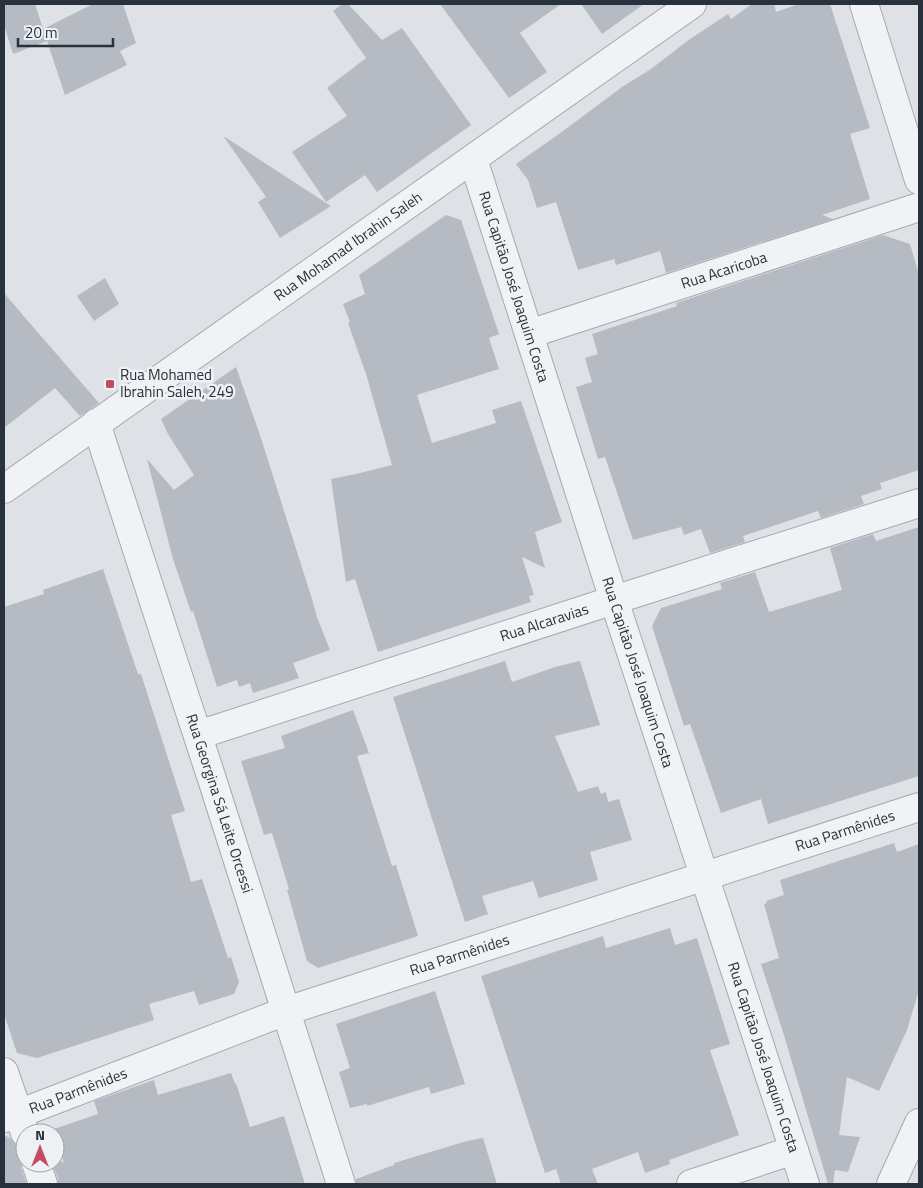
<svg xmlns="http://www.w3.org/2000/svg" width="923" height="1188" viewBox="0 0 923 1188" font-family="'Titillium Web',sans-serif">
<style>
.building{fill:#b6bbc3}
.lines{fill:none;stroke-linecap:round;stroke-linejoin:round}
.minor-casing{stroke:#a4a9b0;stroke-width:30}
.minor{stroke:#f0f2f5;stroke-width:28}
.poi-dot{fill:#c34c65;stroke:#edf1f4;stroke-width:2}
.labels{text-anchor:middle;stroke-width:5;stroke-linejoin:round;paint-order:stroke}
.street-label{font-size:15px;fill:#29313c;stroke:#edf1f4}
.poi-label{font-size:15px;fill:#29313c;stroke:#edf1f4;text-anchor:start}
</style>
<rect width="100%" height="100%" fill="#dee2e6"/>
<path class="building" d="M 4,4 L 35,4 L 47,41 L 13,54 L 4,25 Z
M 93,4 L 123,4 L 136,43 L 120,51 L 127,65 L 65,95 L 43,29 Z
M 342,4 L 348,4 L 382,40 L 402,28 L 471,125 L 377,192 L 365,175 L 326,202 L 292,152 L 347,116 L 327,88 L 366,58 L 333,11 Z
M 440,4 L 561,4 L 520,33 L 547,72 L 509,98 Z
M 581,4 L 644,4 L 602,34 Z
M 752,4 L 774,4 L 776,12 L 799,4 L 830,4 L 870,128 L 850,134 L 870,199 L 822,215 L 833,219 L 666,273 L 660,251 L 616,265 L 614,259 L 578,270 L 556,202 L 537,208 L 528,180 L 516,164 L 559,134 L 622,87 L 651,69 L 690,39 L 728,14 L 731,19 Z
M 224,137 L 225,137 L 331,206 L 280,238 L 258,202 L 266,197 Z
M 446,215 L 461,220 L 499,334 L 489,338 L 499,369 L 417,395 L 432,443 L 496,423 L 492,410 L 521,401 L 562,522 L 535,532 L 545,568 L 522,557 L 534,595 L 529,596 L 531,602 L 378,652 L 355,579 L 346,582 L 331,479 L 356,474 L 392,465 L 366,374 L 348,323 L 350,322 L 343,304 L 365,294 L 359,275 Z
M 883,235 L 910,244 L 919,275 L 919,470 L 880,483 L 882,489 L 861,496 L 864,504 L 821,518 L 818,511 L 743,536 L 745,542 L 710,553 L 701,529 L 684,535 L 681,527 L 633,540 L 605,457 L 598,459 L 576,387 L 592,382 L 585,358 L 598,354 L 592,334 L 677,306 L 676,303 Z
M 105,278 L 119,304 L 94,321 L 77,296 Z
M 4,293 L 28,321 L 99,403 L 80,416 L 55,388 L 4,428 Z
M 236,367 L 260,435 L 312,599 L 317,617 L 330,650 L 293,663 L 299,678 L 253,693 L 250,683 L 239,687 L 237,680 L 217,687 L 193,611 L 191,612 L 173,559 L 147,459 L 174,490 L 194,475 L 168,434 L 161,419 Z
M 919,527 L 919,776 L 768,824 L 761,799 L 721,813 L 690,724 L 684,726 L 652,626 L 661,608 L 722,589 L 720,583 L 755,572 L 769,612 L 842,590 L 830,548 L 873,534 L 876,541 Z
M 103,569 L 138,674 L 141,674 L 185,811 L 171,815 L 191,882 L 202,879 L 228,958 L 231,957 L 239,982 L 234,994 L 199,1005 L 194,991 L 149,1004 L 154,1020 L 37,1058 L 17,1053 L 4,1014 L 4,607 L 44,594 L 43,590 Z
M 505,661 L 512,682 L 555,667 L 580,661 L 600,725 L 555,736 L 578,792 L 598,786 L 601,794 L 606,792 L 608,802 L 619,799 L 632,840 L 590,852 L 598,880 L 539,898 L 533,881 L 482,896 L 488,914 L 465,922 L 393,697 Z
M 353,710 L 369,753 L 357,756 L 392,866 L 396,865 L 418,936 L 318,968 L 307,961 L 287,890 L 289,889 L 272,833 L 264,835 L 241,761 L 285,748 L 281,736 Z
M 894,843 L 897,852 L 919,844 L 919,990 L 907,1030 L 879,1091 L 847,1077 L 839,1135 L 860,1137 L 848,1172 L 835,1170 L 833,1184 L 828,1184 L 783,1032 L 761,964 L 779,958 L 764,904 L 767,903 L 766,901 L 784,895 L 780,880 Z
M 670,928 L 675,945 L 697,938 L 730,1044 L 710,1050 L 739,1135 L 669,1160 L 670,1164 L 645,1173 L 638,1152 L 592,1169 L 598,1184 L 561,1184 L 556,1169 L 545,1173 L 481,976 L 603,936 L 606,948 Z
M 435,991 L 465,1084 L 431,1094 L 429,1087 L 367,1106 L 367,1104 L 350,1108 L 339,1072 L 350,1068 L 336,1024 Z
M 231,1073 L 235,1084 L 236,1083 L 250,1127 L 284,1116 L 305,1184 L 58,1184 L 58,1179 L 52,1163 L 55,1163 L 55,1158 L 64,1163 L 54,1129 L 98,1114 L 94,1101 L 154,1080 L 158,1095 Z
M 4,1135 L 10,1138 L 15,1145 L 22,1148 L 25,1148 L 25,1152 L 21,1160 L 21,1168 L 27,1184 L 4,1184 Z
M 483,1138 L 497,1184 L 356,1184 L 356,1179 L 394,1165 L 394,1163 L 467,1141 Z"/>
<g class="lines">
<g class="minor-casing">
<g id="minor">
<path d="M 864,4 L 919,180"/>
<path id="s1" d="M 473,159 L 614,600 L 805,1184"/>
<path id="s2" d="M 529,334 L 919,207"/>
<path id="s3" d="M 96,423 L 166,639 L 211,776 L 341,1184"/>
<path id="s4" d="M 4,489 L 692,4"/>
<path id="s5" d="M 198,735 L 614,600 L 919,503"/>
<path d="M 4,1072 L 25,1133"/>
<path id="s6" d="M 4,1118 L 18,1114 L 286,1011 L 919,807"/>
<path d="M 36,1163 L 43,1184"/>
<path d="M 691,1184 L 794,1150"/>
<path d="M 891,1184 L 919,1123"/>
</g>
</g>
<use href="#minor" class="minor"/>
</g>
<rect class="poi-dot" x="105" y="379" width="10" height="10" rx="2.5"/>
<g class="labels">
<g class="street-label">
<text dy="5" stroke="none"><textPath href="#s4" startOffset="421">Rua Mohamad Ibrahin Saleh</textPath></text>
<text dy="5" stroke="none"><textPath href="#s2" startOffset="205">Rua Acaricoba</textPath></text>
<text dy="5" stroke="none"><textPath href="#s1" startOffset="134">Rua Capitão José Joaquim Costa</textPath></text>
<text dy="5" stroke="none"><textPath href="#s5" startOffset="364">Rua Alcaravias</textPath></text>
<text dy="5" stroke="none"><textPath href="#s1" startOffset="539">Rua Capitão José Joaquim Costa</textPath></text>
<text dy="5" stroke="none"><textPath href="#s3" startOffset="400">Rua Georgina Sá Leite Orcessi</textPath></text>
<text dy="5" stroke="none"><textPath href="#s6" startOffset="889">Rua Parmênides</textPath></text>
<text dy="5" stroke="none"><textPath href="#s6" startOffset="484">Rua Parmênides</textPath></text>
<text dy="5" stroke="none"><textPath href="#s1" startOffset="944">Rua Capitão José Joaquim Costa</textPath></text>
<text dy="5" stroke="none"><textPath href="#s6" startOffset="79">Rua Parmênides</textPath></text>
</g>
<g class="poi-label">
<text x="120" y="380">Rua Mohamed<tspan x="120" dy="17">Ibrahin Saleh, 249</tspan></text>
</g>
</g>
<rect width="923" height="1188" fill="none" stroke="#29313c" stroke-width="10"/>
<g transform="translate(40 1148)"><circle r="24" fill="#edf1f4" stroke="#9fa4aa"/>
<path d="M0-4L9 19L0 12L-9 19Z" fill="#c34c65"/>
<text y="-8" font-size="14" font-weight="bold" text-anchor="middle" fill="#29313c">N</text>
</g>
<path d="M18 38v8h95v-8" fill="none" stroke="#29313c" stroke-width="2.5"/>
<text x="25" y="38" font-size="15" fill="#29313c" stroke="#edf1f4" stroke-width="4" paint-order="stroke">20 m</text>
</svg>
